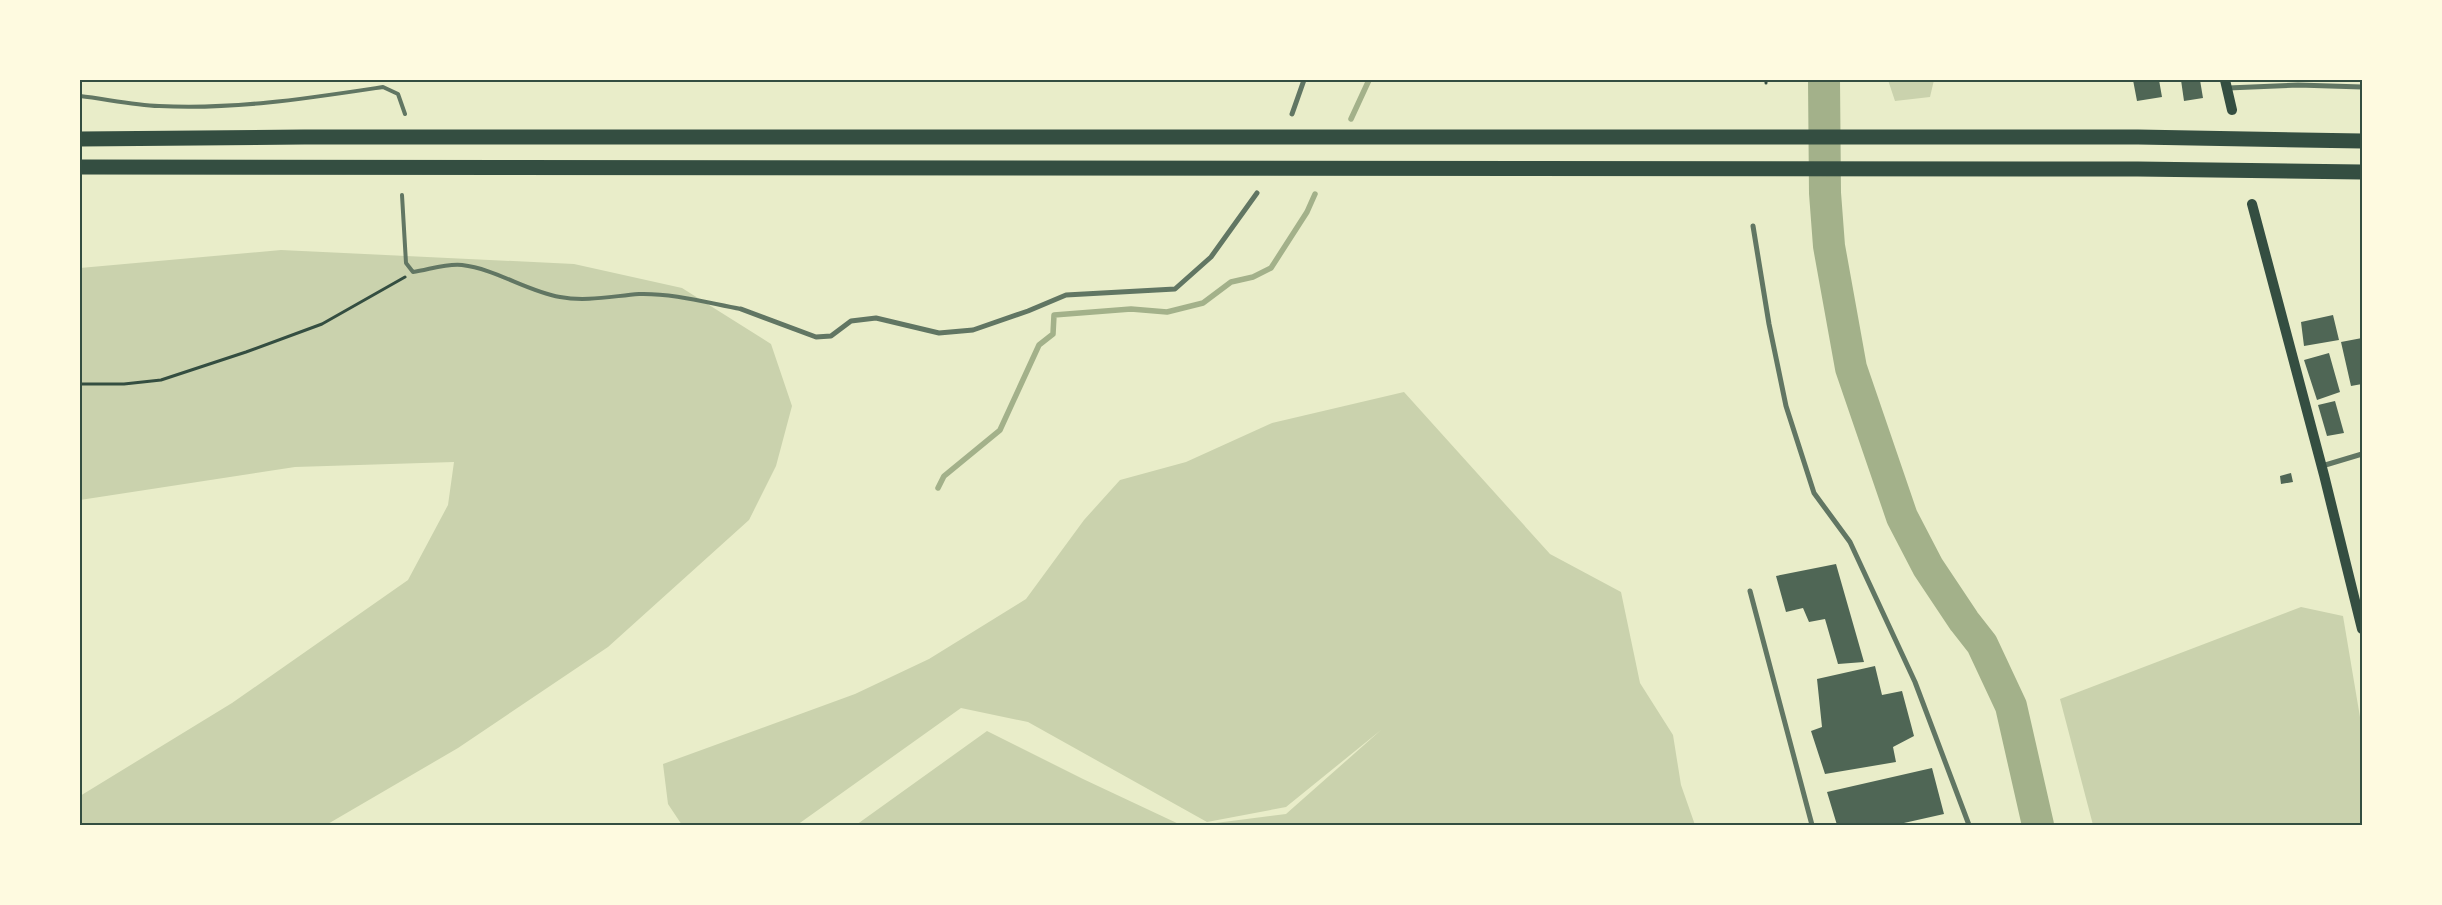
<svg xmlns="http://www.w3.org/2000/svg" width="2442" height="905" viewBox="0 0 2442 905" font-family="'Fira Sans',sans-serif">
<style>
.green{fill:#cad2ad}
.lines{fill:none;stroke-linecap:round;stroke-linejoin:round}
.stream{stroke:#a3b18a;stroke-width:5.5}
.river{stroke:#a3b18a;stroke-width:32}
.building{fill:#4f6655}
.path{stroke:#344e41;stroke-width:3}
.service{stroke:#617663;stroke-width:4}
.minor{stroke:#617663;stroke-width:5}
.secondary{stroke:#344e41;stroke-width:10}
.motorway{stroke:#344e41;stroke-width:15}
.neatline{fill:none;stroke:#344e41;stroke-width:2}
</style>
<rect width="100%" height="100%" fill="#e9edc9"/>
<path class="green" d="M 1888,80 L 1934,80 L 1930,97 L 1895,101 Z
M 281,250 L 574,264 L 682,288 L 771,344 L 792,406 L 776,466 L 749,520 L 608,647 L 458,748 L 326,825 L 80,825 L 80,796 L 232,703 L 408,580 L 448,505 L 454,462 L 295,467 L 80,500 L 80,268 Z
M 1404,392 L 1550,554 L 1621,592 L 1640,683 L 1673,735 L 1681,785 L 1695,825 L 1200,825 L 1286,814 L 1381,730 L 1286,807 L 1207,822 L 1028,722 L 961,708 L 797,825 L 682,825 L 668,804 L 663,764 L 855,694 L 929,659 L 1026,599 L 1084,520 L 1120,480 L 1186,462 L 1272,423 Z
M 2301,607 L 2343,616 L 2362,729 L 2362,825 L 2093,825 L 2060,699 Z
M 987,731 L 1083,779 L 1181,825 L 856,825 Z"/>
<g class="lines">
<path class="stream" d="M 1351,119 L 1369,80
M 938,488 L 944,476 L 1000,430 L 1039,345 L 1053,334 L 1054,315 L 1131,309 L 1167,312 L 1203,303 L 1231,282 L 1253,277 L 1271,268 L 1307,212 L 1315,194"/>
<path class="river" d="M 1824,80 L 1825,193 L 1829,246 L 1851,368 L 1902,517 L 1928,567 L 1964,621 L 1982,644 L 2011,706 L 2038,825"/>
</g>
<path class="building" d="M 2133,80 L 2159,80 L 2162,97 L 2137,101 Z
M 2181,80 L 2200,80 L 2203,98 L 2184,101 Z
M 2333,315 L 2339,340 L 2304,346 L 2301,322 Z
M 2362,338 L 2362,384 L 2351,386 L 2341,342 Z
M 2329,353 L 2340,392 L 2317,400 L 2304,360 Z
M 2335,401 L 2344,433 L 2327,436 L 2318,405 Z
M 2291,473 L 2293,482 L 2281,484 L 2280,476 Z
M 1836,564 L 1864,662 L 1838,664 L 1825,619 L 1809,622 L 1803,608 L 1786,612 L 1776,576 Z
M 1875,666 L 1882,695 L 1902,691 L 1914,736 L 1893,747 L 1896,762 L 1825,774 L 1811,731 L 1822,727 L 1817,679 Z
M 1932,768 L 1944,814 L 1895,825 L 1837,825 L 1827,792 Z"/>
<g class="lines">
<path class="path" d="M 1766,80 L 1766,83
M 80,384 L 124,384 L 161,380 L 246,352 L 322,324 L 405,277"/>
<path class="service" d="M 80,96 C 106,99 133,105 159,106 C 234,110 310,98 383,87 L 398,94 L 405,114
M 402,195 L 406,263 L 413,272 C 428,270 447,263 462,265 C 496,269 526,291 560,297 C 586,302 613,296 639,294 C 673,293 708,303 741,309"/>
<path class="minor" d="M 2228,88 L 2298,85 L 2362,87
M 1292,114 L 1304,80
M 1753,226 L 1769,324 L 1786,406 L 1814,493 L 1850,542 L 1915,682 L 1969,825
M 741,309 L 816,337 L 831,336 L 851,321 L 876,318 L 939,333 L 973,330 L 1028,311 L 1066,295 L 1175,289 L 1211,257 L 1257,193
M 2322,466 L 2362,454
M 1750,591 L 1812,825"/>
<path class="secondary" d="M 2225,80 L 2232,110
M 2252,204 L 2324,475 L 2362,629"/>
<path class="motorway" d="M 80,139 L 304,137 L 2138,137 L 2362,141
M 80,167 L 2138,169 L 2362,172"/>
</g>
<rect width="2442" height="905" fill="none" stroke="#fefae0" stroke-width="162"/>
<rect x="81" y="81" width="2280" height="743" class="neatline"/>
</svg>
